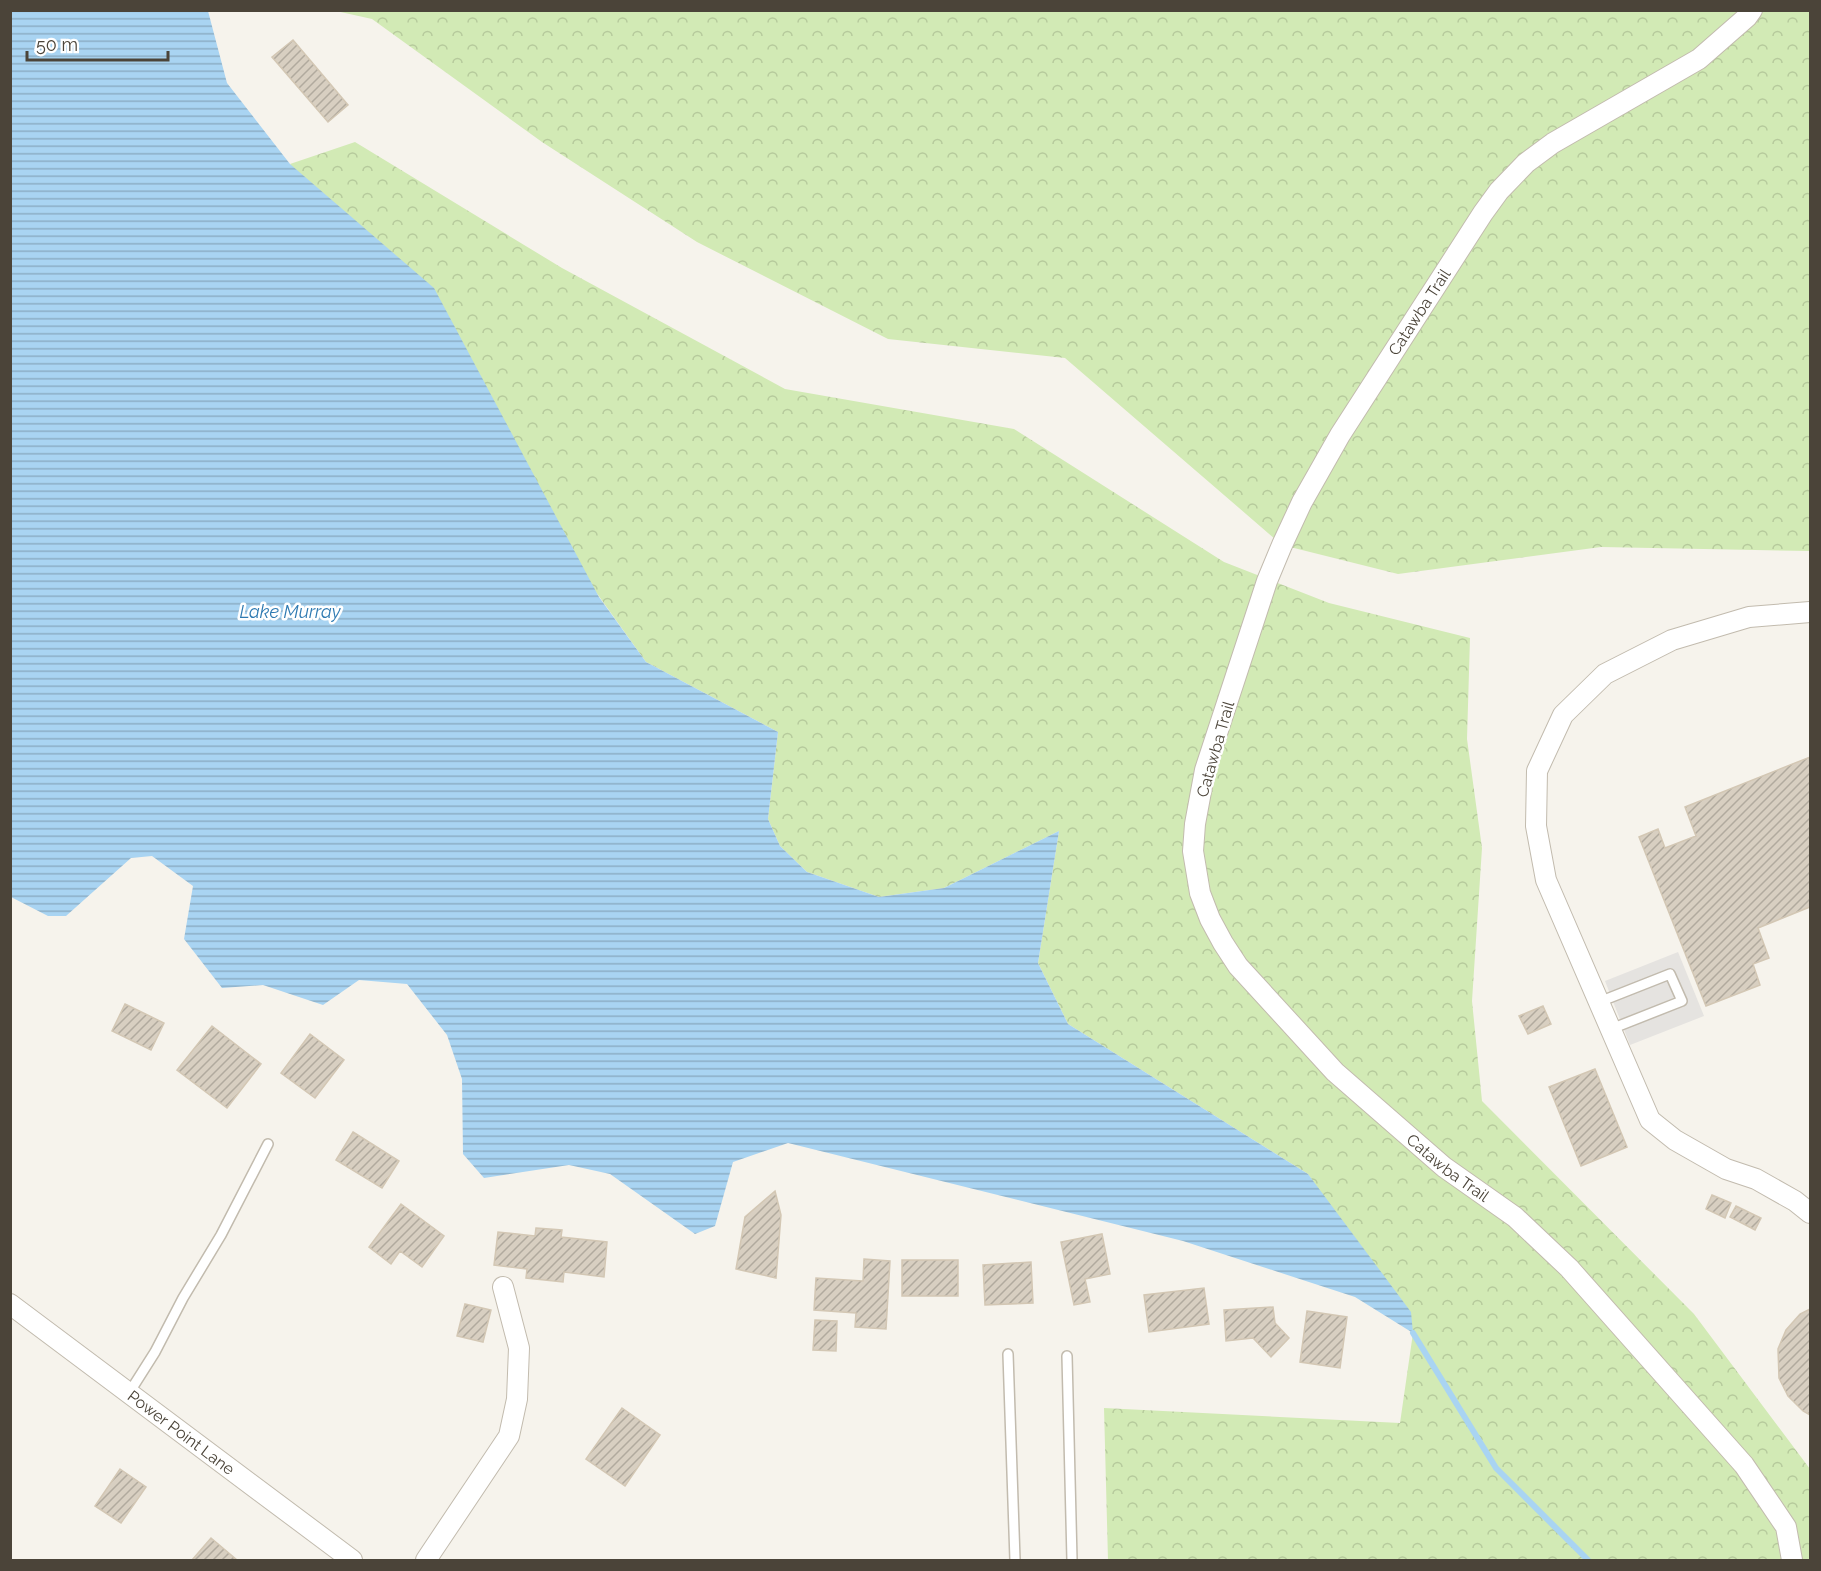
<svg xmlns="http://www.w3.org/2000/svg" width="1821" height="1571" viewBox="0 0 1821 1571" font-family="Raleway,sans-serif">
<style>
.forest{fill:url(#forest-crowns)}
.parking{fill:#e5e3e0}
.water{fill:url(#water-rules)}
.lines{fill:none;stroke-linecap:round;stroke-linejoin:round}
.stream{stroke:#a9d4f2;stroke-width:6}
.building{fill:url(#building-hatch);stroke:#d3c7b4;stroke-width:1.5}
.lane-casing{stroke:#c2bbae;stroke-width:12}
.street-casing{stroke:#c2bbae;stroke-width:22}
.lane{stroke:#fff;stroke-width:9}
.street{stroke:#fff;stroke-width:20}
.labels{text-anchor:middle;stroke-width:5;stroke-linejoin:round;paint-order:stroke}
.street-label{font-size:16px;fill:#4b4439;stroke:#fff}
.water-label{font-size:18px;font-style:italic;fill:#2e7ab2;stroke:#fff}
</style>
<defs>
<pattern id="forest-crowns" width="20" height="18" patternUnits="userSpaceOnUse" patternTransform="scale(1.5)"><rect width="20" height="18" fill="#d2eab5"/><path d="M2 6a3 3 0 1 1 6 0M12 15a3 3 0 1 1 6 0" fill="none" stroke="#b6ca9c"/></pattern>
<pattern id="water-rules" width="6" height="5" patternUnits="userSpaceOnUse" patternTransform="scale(1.5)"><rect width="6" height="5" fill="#a9d4f2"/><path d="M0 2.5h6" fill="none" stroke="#8caec5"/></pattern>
<pattern id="building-hatch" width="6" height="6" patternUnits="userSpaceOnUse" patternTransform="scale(1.5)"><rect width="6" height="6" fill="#d8cfc1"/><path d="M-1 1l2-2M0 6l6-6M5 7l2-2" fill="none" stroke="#b1aa9e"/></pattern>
</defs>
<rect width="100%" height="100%" fill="#f6f3ec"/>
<path class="forest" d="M 336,11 L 1810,11 L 1810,551 L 1601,547 L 1398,574 L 1282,545 L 1065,358 L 888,339 L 697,242 L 542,142 L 372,19 Z
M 355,142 L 562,268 L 785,389 L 1014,429 L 1224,562 L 1329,603 L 1470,638 L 1467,739 L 1482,848 L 1472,1001 L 1482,1101 L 1694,1314 L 1810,1469 L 1810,1560 L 1108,1560 L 1104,1408 L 1400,1423 L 1413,1333 L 1308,1174 L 1068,1024 L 1038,963 L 1059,831 L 944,888 L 879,897 L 807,872 L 780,846 L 768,819 L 778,732 L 646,662 L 290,164 Z"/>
<path class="parking" d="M 1678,952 L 1704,1016 L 1630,1045 L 1605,981 Z"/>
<path class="water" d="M 10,11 L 208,11 L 227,83 L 290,164 L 434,288 L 599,597 L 646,662 L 778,732 L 768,819 L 780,846 L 807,872 L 879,897 L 944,888 L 1059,831 L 1038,963 L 1068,1024 L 1308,1174 L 1411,1312 L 1413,1333 L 1355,1297 L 1183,1241 L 788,1143 L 733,1162 L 715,1226 L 695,1234 L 610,1174 L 569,1165 L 484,1178 L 463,1154 L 462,1079 L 447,1035 L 407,984 L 359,980 L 323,1005 L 263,985 L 222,988 L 184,939 L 193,886 L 152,856 L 131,858 L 66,916 L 48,916 L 11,897 Z"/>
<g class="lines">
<path class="stream" d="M 1413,1333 L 1496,1468 L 1588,1560"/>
</g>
<path class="building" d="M 293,40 L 348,105 L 328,122 L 272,57 Z
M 1810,757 L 1810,907 L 1758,928 L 1769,958 L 1753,964 L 1760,985 L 1706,1006 L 1639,837 L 1658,829 L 1665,848 L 1696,836 L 1685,807 Z
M 125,1004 L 164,1023 L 151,1050 L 112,1031 Z
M 1543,1006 L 1551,1024 L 1528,1034 L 1519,1016 Z
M 212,1026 L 261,1064 L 227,1108 L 177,1070 Z
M 310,1034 L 344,1060 L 315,1098 L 281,1073 Z
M 1595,1069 L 1627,1147 L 1581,1166 L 1549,1087 Z
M 353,1132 L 399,1161 L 382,1188 L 336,1160 Z
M 775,1191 L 781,1215 L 776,1278 L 736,1269 L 745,1217 Z
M 1712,1195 L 1731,1203 L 1725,1218 L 1706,1209 Z
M 401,1204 L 444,1236 L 422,1267 L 400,1251 L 391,1264 L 369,1247 Z
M 1736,1206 L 1761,1218 L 1755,1230 L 1730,1217 Z
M 536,1228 L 562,1230 L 561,1237 L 607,1242 L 604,1277 L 564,1272 L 563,1282 L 526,1278 L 527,1269 L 494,1265 L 498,1232 L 535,1236 Z
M 1102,1234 L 1110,1274 L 1085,1279 L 1090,1302 L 1074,1305 L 1061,1242 Z
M 864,1259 L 890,1261 L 886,1329 L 855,1327 L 856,1313 L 814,1310 L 816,1278 L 863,1281 Z
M 902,1260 L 958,1260 L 958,1296 L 902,1296 Z
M 1031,1262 L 1033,1303 L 985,1305 L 983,1265 Z
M 1204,1288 L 1209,1324 L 1149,1332 L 1144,1295 Z
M 465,1304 L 491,1310 L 483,1342 L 457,1336 Z
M 1273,1307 L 1275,1323 L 1289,1338 L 1271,1357 L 1253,1338 L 1226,1341 L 1224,1310 Z
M 1810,1309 L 1810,1415 L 1803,1411 L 1788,1396 L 1779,1378 L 1778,1349 L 1786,1330 L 1800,1314 Z
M 1307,1311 L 1347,1317 L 1340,1368 L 1300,1362 Z
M 815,1320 L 837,1321 L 836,1351 L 813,1350 Z
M 622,1408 L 660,1435 L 625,1486 L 586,1459 Z
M 120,1469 L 146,1487 L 121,1523 L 95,1506 Z
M 211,1538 L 237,1560 L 192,1560 Z"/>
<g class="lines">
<g class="lane-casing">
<path id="lane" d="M 1599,1002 L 1670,974 L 1682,1001 L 1611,1029
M 1008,1354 L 1015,1560
M 1067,1356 L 1072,1560
M 129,1393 L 155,1352 L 183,1298 L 221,1235 L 268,1144"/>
</g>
<g class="street-casing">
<g id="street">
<path id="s1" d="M 1752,10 L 1747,17 L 1699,59 L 1553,143 L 1526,163 L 1499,191 L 1483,213 L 1340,435 L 1302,502 L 1282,545 L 1267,581 L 1205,770 L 1195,824 L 1193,851 L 1200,893 L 1210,919 L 1223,943 L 1238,966 L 1335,1072 L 1444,1167 L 1515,1217 L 1569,1268 L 1744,1465 L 1786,1527 L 1792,1560"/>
<path d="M 1810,612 L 1749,617 L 1672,640 L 1605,674 L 1563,715 L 1537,771 L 1536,826 L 1546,880 L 1650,1120 L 1675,1140 L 1726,1169 L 1756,1179 L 1795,1201 L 1810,1213"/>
<path id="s2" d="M 10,1304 L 352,1560"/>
<path d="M 426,1560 L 509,1436 L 517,1399 L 519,1348 L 503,1287"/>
</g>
</g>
<use href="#lane" class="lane"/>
<use href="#street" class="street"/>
</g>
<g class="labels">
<g class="street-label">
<text transform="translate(1419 312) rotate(-57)" y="6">Catawba Trail</text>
<text transform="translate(1215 749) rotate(-74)" y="6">Catawba Trail</text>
<text dy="6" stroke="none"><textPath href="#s1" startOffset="1466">Catawba Trail</textPath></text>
<text dy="6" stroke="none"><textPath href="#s2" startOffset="214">Power Point Lane</textPath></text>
</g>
<g class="water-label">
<text x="290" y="618">Lake Murray</text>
</g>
</g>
<rect width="1821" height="1571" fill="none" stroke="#4b4439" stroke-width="24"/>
<path d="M27 51v9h141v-9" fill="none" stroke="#4b4439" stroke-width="3"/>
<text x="36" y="51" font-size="18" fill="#4b4439" stroke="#ffffff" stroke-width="4.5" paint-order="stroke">50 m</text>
</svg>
